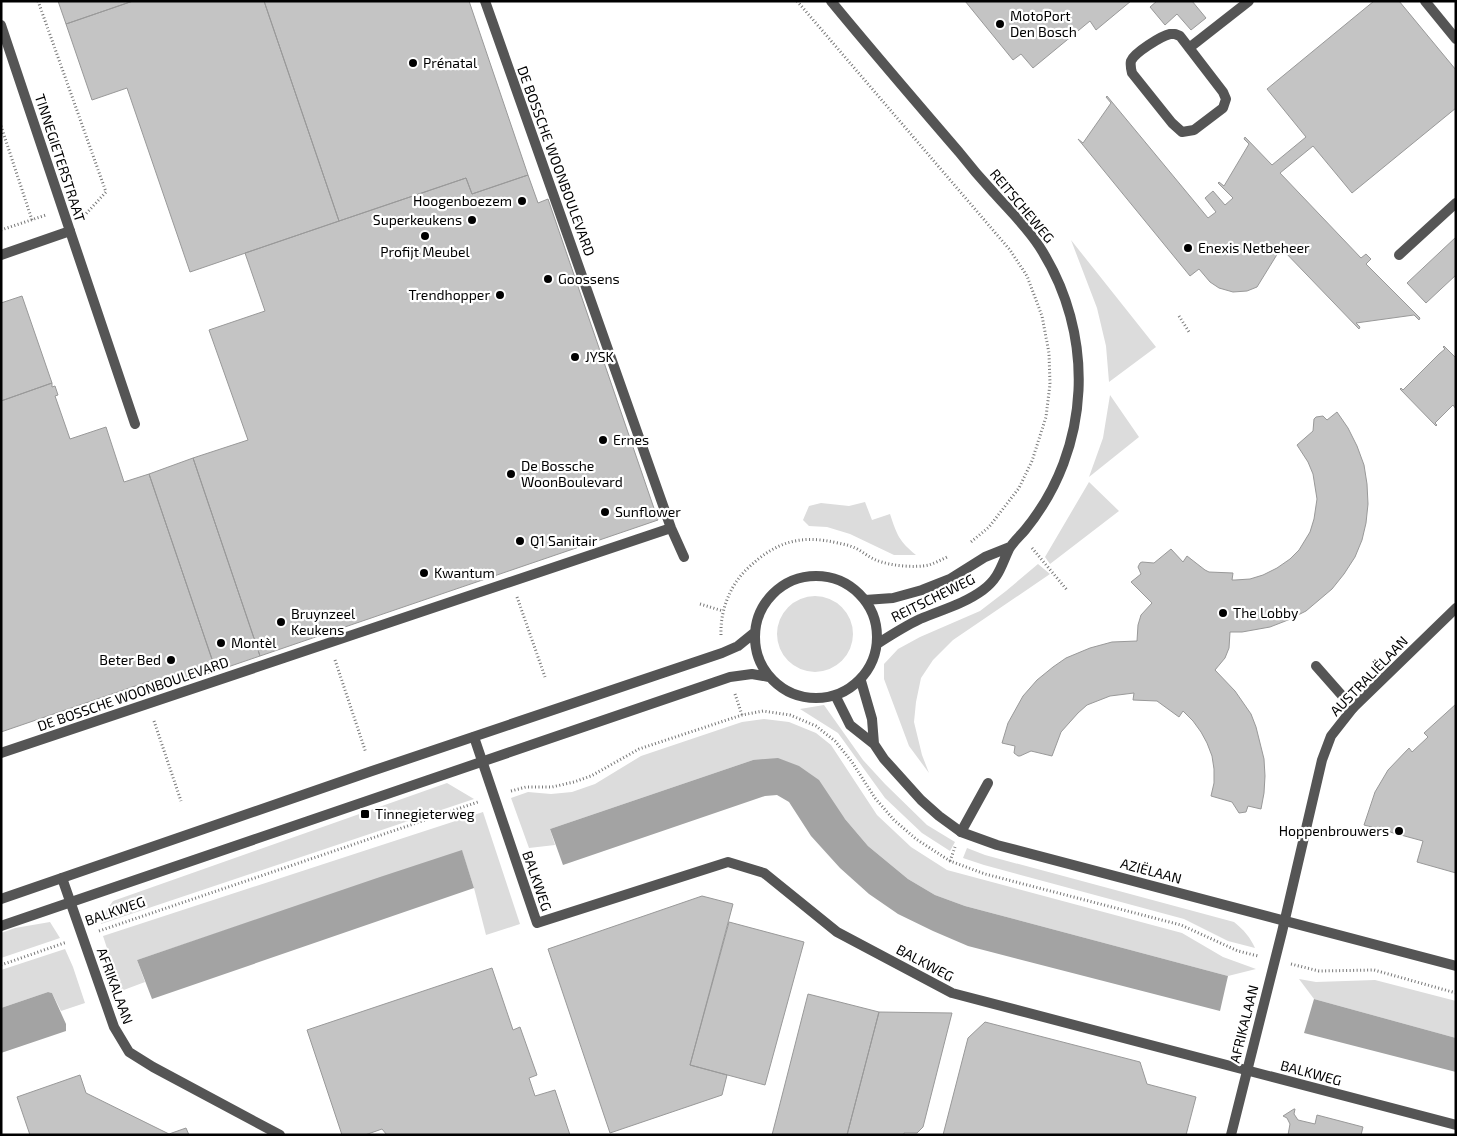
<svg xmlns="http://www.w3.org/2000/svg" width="1457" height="1136" viewBox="0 0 1457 1136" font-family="'Exo 2',sans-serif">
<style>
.green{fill:#dcdcdc}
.water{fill:#a3a3a3}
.building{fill:#c4c4c4;stroke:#999}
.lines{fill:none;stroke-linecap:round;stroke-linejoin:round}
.path{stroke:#777;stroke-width:3;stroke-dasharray:1 2.5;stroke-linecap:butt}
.service{stroke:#555;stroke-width:10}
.pedestrian{stroke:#555;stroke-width:10}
.minor{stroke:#555;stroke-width:10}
.tertiary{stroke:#555;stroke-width:10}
.poi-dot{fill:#000;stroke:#fff;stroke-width:2}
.labels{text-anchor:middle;stroke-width:4.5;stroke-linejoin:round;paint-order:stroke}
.poi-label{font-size:14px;fill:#000;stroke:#fff;text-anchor:start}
.street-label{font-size:14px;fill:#000;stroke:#fff}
</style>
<rect width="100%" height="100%" fill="#fff"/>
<path class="green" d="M 1071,240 L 1156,347 L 1109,382 L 1106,346 L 1097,308 Z
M 1110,395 L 1139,437 L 1089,477 L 1103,438 Z
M 1089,482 L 1119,511 L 1050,564 L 1045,557 Z
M 865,502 L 872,520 L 890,514 C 897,535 899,541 916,555 L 894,555 L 850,534 L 827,527 L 809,526 L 803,520 L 809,506 L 821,503 L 849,506 Z
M 1038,564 L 1050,574 L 953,640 L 933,660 L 921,678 L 916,702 L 914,722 L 922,755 L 929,773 L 909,746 L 884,679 L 884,664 L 898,649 L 920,637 L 980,611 L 1006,591 Z
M777 634a38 38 0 1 1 76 0a38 38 0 1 1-76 0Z
M 824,705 L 863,760 L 885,784 L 927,825 L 955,842 L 950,851 L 922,833 L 885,798 L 838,733 L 800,709 Z
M 764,719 L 789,722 L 816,733 L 831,745 L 877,815 L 911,847 L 947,870 L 1182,933 L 1223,957 L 1256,969 L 1228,976 L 965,906 L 935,895 L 908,879 L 868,846 L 845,819 L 753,760 L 550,829 L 555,845 L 529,848 L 511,798 L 528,792 L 551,794 L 572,792 L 595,784 L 641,756 L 742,722 Z
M 447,783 L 474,799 L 101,924 C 101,915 108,908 113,901 Z
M 483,812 L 520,924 L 486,935 L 474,888 L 462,851 L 137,960 L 145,982 L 121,991 L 103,936 Z
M 967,848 L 985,855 L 1234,922 C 1244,930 1250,937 1255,948 L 1228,941 L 1184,919 L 984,865 L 963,858 Z
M 50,922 L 60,938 L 1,958 L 1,933 L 15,928 Z
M 65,949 L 73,967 L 85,1003 L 61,1011 L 52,993 L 48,992 L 1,1008 L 1,970 Z
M 1299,979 L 1316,982 L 1375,980 L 1456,1001 L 1456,1038 L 1314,999 Z"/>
<path class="water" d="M 778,758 L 799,766 L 819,780 L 845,819 L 868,846 L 908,879 L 935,895 L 965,906 L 1228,976 L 1220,1011 L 968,946 L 933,931 L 898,914 L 869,894 L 840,868 L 811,836 L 789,802 L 777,795 L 765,796 L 563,865 L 550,829 L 753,760 Z
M 462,850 L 474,888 L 152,999 L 137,960 L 380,877 Z
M 48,992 L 52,993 L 66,1024 L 66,1031 L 1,1053 L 1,1008 Z
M 1314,999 L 1456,1038 L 1456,1072 L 1304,1033 Z"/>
<path class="building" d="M 58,1 L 133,1 L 66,24 Z
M 133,1 L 264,1 L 339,221 L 190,272 L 127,88 L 92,100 L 66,24 Z
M 264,1 L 469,1 L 528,175 L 472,194 L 466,178 L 339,221 Z
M 965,1 L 1131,1 L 1096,30 L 1090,21 L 1033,68 L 1021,54 L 1013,60 Z
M 1157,1 L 1192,1 L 1206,18 L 1191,30 L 1177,14 L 1165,25 L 1150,7 Z
M 1374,1 L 1399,1 L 1456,70 L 1456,108 L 1352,193 L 1313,146 L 1280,173 L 1361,258 L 1366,254 L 1371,259 L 1366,264 L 1420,318 L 1419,320 L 1414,315 L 1356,323 L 1360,327 L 1359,329 L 1281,248 L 1257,287 L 1247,291 L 1233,292 L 1219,288 L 1210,282 L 1199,269 L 1190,276 L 1078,139 L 1083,143 L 1111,103 L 1106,97 L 1107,96 L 1208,218 L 1216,212 L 1205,198 L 1213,191 L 1225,205 L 1233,198 L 1218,183 L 1219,182 L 1224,186 L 1249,144 L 1244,139 L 1245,137 L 1272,165 L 1306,137 L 1267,89 Z
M 528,175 L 538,203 L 548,199 L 658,520 L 260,656 L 193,458 L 248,440 L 209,330 L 265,311 L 245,253 L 466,178 L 472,194 Z
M 1456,237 L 1456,275 L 1426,303 L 1407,283 Z
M 22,296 L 52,383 L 1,401 L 1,303 Z
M 1444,346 L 1456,358 L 1456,409 L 1453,405 L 1435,423 L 1437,425 L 1436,426 L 1400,389 L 1401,388 L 1403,390 L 1439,354 L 1445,349 L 1443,347 Z
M 52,383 L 52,387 L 55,386 L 58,395 L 55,396 L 70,439 L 106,427 L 124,482 L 149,474 L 216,671 L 154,692 L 150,681 L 1,732 L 1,401 Z
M 1337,412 L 1348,428 L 1357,446 L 1364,465 L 1367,484 L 1368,504 L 1366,523 L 1362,540 L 1355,557 L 1344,574 L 1332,589 L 1306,611 L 1288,620 L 1270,627 L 1242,632 L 1230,632 L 1229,648 L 1225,658 L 1215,670 L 1235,691 L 1251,714 L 1256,727 L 1264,759 L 1265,776 L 1264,793 L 1261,809 L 1248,806 L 1246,812 L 1239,813 L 1232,802 L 1211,796 L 1214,783 L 1214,769 L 1212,756 L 1207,743 L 1201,732 L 1193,721 L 1183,711 L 1179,717 L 1157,701 L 1133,700 L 1134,693 L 1110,696 L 1087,705 L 1078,713 L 1061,732 L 1052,756 L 1031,751 L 1020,756 L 1018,756 L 1014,753 L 1015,746 L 1002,743 L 1008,723 L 1023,696 L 1037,680 L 1053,667 L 1066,658 L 1090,648 L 1112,642 L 1137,641 L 1138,625 L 1141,615 L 1152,603 L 1131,582 L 1141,574 L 1138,567 L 1140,563 L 1142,562 L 1154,563 L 1171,549 L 1183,562 L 1187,556 L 1205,570 L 1209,572 L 1233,573 L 1232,580 L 1235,580 L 1250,579 L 1263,575 L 1277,568 L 1290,559 L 1299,550 L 1310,532 L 1314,519 L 1317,499 L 1313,474 L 1308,462 L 1297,445 L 1313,431 L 1314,419 L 1316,417 L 1323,416 L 1327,420 Z
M 193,458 L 260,656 L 216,671 L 149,474 Z
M 1456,704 L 1456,873 L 1417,862 L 1423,841 L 1364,825 L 1375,792 L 1388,770 L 1409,748 L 1412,752 L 1428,737 L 1424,733 Z
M 702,896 L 733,904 L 690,1065 L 727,1075 L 722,1095 L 610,1133 L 548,949 Z
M 729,922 L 804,942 L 765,1085 L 690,1065 Z
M 492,968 L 513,1030 L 520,1027 L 537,1075 L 529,1078 L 535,1096 L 555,1090 L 570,1135 L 387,1135 L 382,1129 L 365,1135 L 342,1135 L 307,1030 Z
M 808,994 L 879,1012 L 847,1135 L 772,1135 Z
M 879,1012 L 952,1013 L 923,1127 L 917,1133 L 904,1133 L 904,1135 L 847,1135 Z
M 985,1022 L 1140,1062 L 1147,1084 L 1196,1097 L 1186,1135 L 943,1135 L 968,1038 Z
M 80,1075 L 86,1093 L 169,1134 L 186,1128 L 189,1135 L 30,1135 L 17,1097 Z
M 1294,1109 L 1295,1109 L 1294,1114 L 1298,1120 L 1315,1124 L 1317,1115 L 1363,1127 L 1361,1135 L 1288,1135 L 1290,1124 L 1287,1118 L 1283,1116 Z"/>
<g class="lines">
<path class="path" d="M 38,1 L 106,192 L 84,216
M 797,1 L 1010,250 L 1027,276 L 1042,316 L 1049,353 L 1050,384 L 1046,417 L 1032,461 L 1019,488 L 989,527 L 971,542
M 1,126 L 32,220
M 1,230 L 46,215
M 1179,316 L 1189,332
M 1032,548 L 1067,590
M 517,597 L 545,677
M 700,604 L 723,611
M 721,635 C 720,611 730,585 747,569 C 775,542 800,534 838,543 C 843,544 848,545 853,547 C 861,550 868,557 876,560 C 890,566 915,568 929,565 C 935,563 941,560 947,557
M 335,660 L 366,753
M 735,694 L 742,715
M 154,721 L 181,801
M 511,791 L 526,787 L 552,787 L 574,782 L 591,776 L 639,749 L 742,715 L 763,711 L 790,715 L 816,726 L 835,741 L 852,762 L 875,798 L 894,820 L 916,839 L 950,861 L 985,874 L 1181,925 L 1238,951 L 1258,956
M 950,861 L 955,847
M 99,931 L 478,802
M 1291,964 L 1319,971 L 1374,970 L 1456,993
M 1,965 L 67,942"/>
<path class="service" d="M 1425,1 L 1456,39
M 1170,34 L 1175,34 L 1180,36 L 1223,92 L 1226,99 L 1223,108 L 1194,130 L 1182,132 L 1172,123 L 1132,73 C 1131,69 1130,65 1131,61 C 1134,53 1161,36 1170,34 Z
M 1189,48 L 1249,1
M 70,231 L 135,424
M 1399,255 L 1456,203
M 1316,666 L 1353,708
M 474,737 L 537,923 L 728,862 L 764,873 L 837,932 L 952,993 L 1456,1125
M 961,832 L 988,783"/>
<path class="pedestrian" d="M 485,1 L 671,528 L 684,557
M 1,753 L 671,528"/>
<path class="minor" d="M 1,25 L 70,231 L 1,255
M 62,878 L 114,1027 L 129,1052 L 153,1067 L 280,1135
M 1231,1135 L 1282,932 L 1322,760 L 1331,736 L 1353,708 L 1456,608"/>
<path class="tertiary" d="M 831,1 C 873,52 916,102 959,152 C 970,166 981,179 994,193 C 1009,210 1026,226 1039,246 C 1096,334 1092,448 1025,530 C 1020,536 1013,542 1009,549 C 1001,566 999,578 983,590 C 964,604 941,610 920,619 C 905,626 891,635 877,644
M755 637a61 61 0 1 1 122 0a61 61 0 1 1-122 0Z
M 865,600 L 893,598 L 922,590 L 950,579 L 985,557 L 1010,547
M 861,681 L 872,719 L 874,744
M 835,695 L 850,725 L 874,744 L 884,759 L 921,800 L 939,816 L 961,832 L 997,845 L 1456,966
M 1,899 L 372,771 L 722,653 L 738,646 L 754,633
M 1,926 L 730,677 L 752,674 L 769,677"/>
</g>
<g class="poi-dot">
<circle cx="1000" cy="24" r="5"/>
<circle cx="413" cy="63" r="5"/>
<circle cx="522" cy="201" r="5"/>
<circle cx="472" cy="220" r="5"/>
<circle cx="425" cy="236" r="5"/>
<circle cx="1188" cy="248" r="5"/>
<circle cx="548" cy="279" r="5"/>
<circle cx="500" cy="295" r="5"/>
<circle cx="575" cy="357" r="5"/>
<circle cx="603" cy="440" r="5"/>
<circle cx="511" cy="474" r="5"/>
<circle cx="605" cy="512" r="5"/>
<circle cx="520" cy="541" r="5"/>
<circle cx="424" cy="573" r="5"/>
<circle cx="1223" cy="613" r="5"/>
<circle cx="281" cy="622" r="5"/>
<circle cx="221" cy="643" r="5"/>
<circle cx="171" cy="660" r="5"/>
<rect x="360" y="809" width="10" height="10" rx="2.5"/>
<circle cx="1399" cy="831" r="5"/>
</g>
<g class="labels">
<g class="poi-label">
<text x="1010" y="21">MotoPort<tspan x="1010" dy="16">Den Bosch</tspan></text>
<text x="423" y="68">Prénatal</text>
<text x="512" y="206" text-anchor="end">Hoogenboezem</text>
<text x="462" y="225" text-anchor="end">Superkeukens</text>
<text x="1198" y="253">Enexis Netbeheer</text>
<text x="425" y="257" text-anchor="middle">Profijt Meubel</text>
<text x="558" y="284">Goossens</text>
<text x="490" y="300" text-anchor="end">Trendhopper</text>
<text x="585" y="362">JYSK</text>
<text x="613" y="445">Ernes</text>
<text x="521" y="471">De Bossche<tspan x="521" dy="16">WoonBoulevard</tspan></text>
<text x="615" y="517">Sunflower</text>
<text x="530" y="546">Q1 Sanitair</text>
<text x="434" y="578">Kwantum</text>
<text x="1233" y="618">The Lobby</text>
<text x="291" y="619">Bruynzeel<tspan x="291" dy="16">Keukens</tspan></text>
<text x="231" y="648">Montèl</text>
<text x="161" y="665" text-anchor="end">Beter Bed</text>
<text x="375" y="819">Tinnegieterweg</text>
<text x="1389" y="836" text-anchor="end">Hoppenbrouwers</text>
</g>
<g class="street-label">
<text transform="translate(60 158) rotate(72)" y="5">TINNEGIETERSTRAAT</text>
<text transform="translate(556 161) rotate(70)" y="5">DE BOSSCHE WOONBOULEVARD</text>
<text transform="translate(1022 206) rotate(50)" y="5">REITSCHEWEG</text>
<text transform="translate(933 598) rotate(-26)" y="5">REITSCHEWEG</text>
<text transform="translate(1369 676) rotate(-46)" y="5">AUSTRALIËLAAN</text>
<text transform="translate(133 694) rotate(-19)" y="5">DE BOSSCHE WOONBOULEVARD</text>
<text transform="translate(1151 871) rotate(15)" y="5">AZIËLAAN</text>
<text transform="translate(537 881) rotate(71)" y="5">BALKWEG</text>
<text transform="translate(115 911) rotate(-19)" y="5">BALKWEG</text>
<text transform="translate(925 963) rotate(28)" y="5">BALKWEG</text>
<text transform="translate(115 986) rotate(70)" y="5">AFRIKALAAN</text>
<text transform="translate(1244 1024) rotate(-76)" y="5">AFRIKALAAN</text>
<text transform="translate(1311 1073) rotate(15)" y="5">BALKWEG</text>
</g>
</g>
<rect width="1457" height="1136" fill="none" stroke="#000000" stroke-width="5"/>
</svg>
